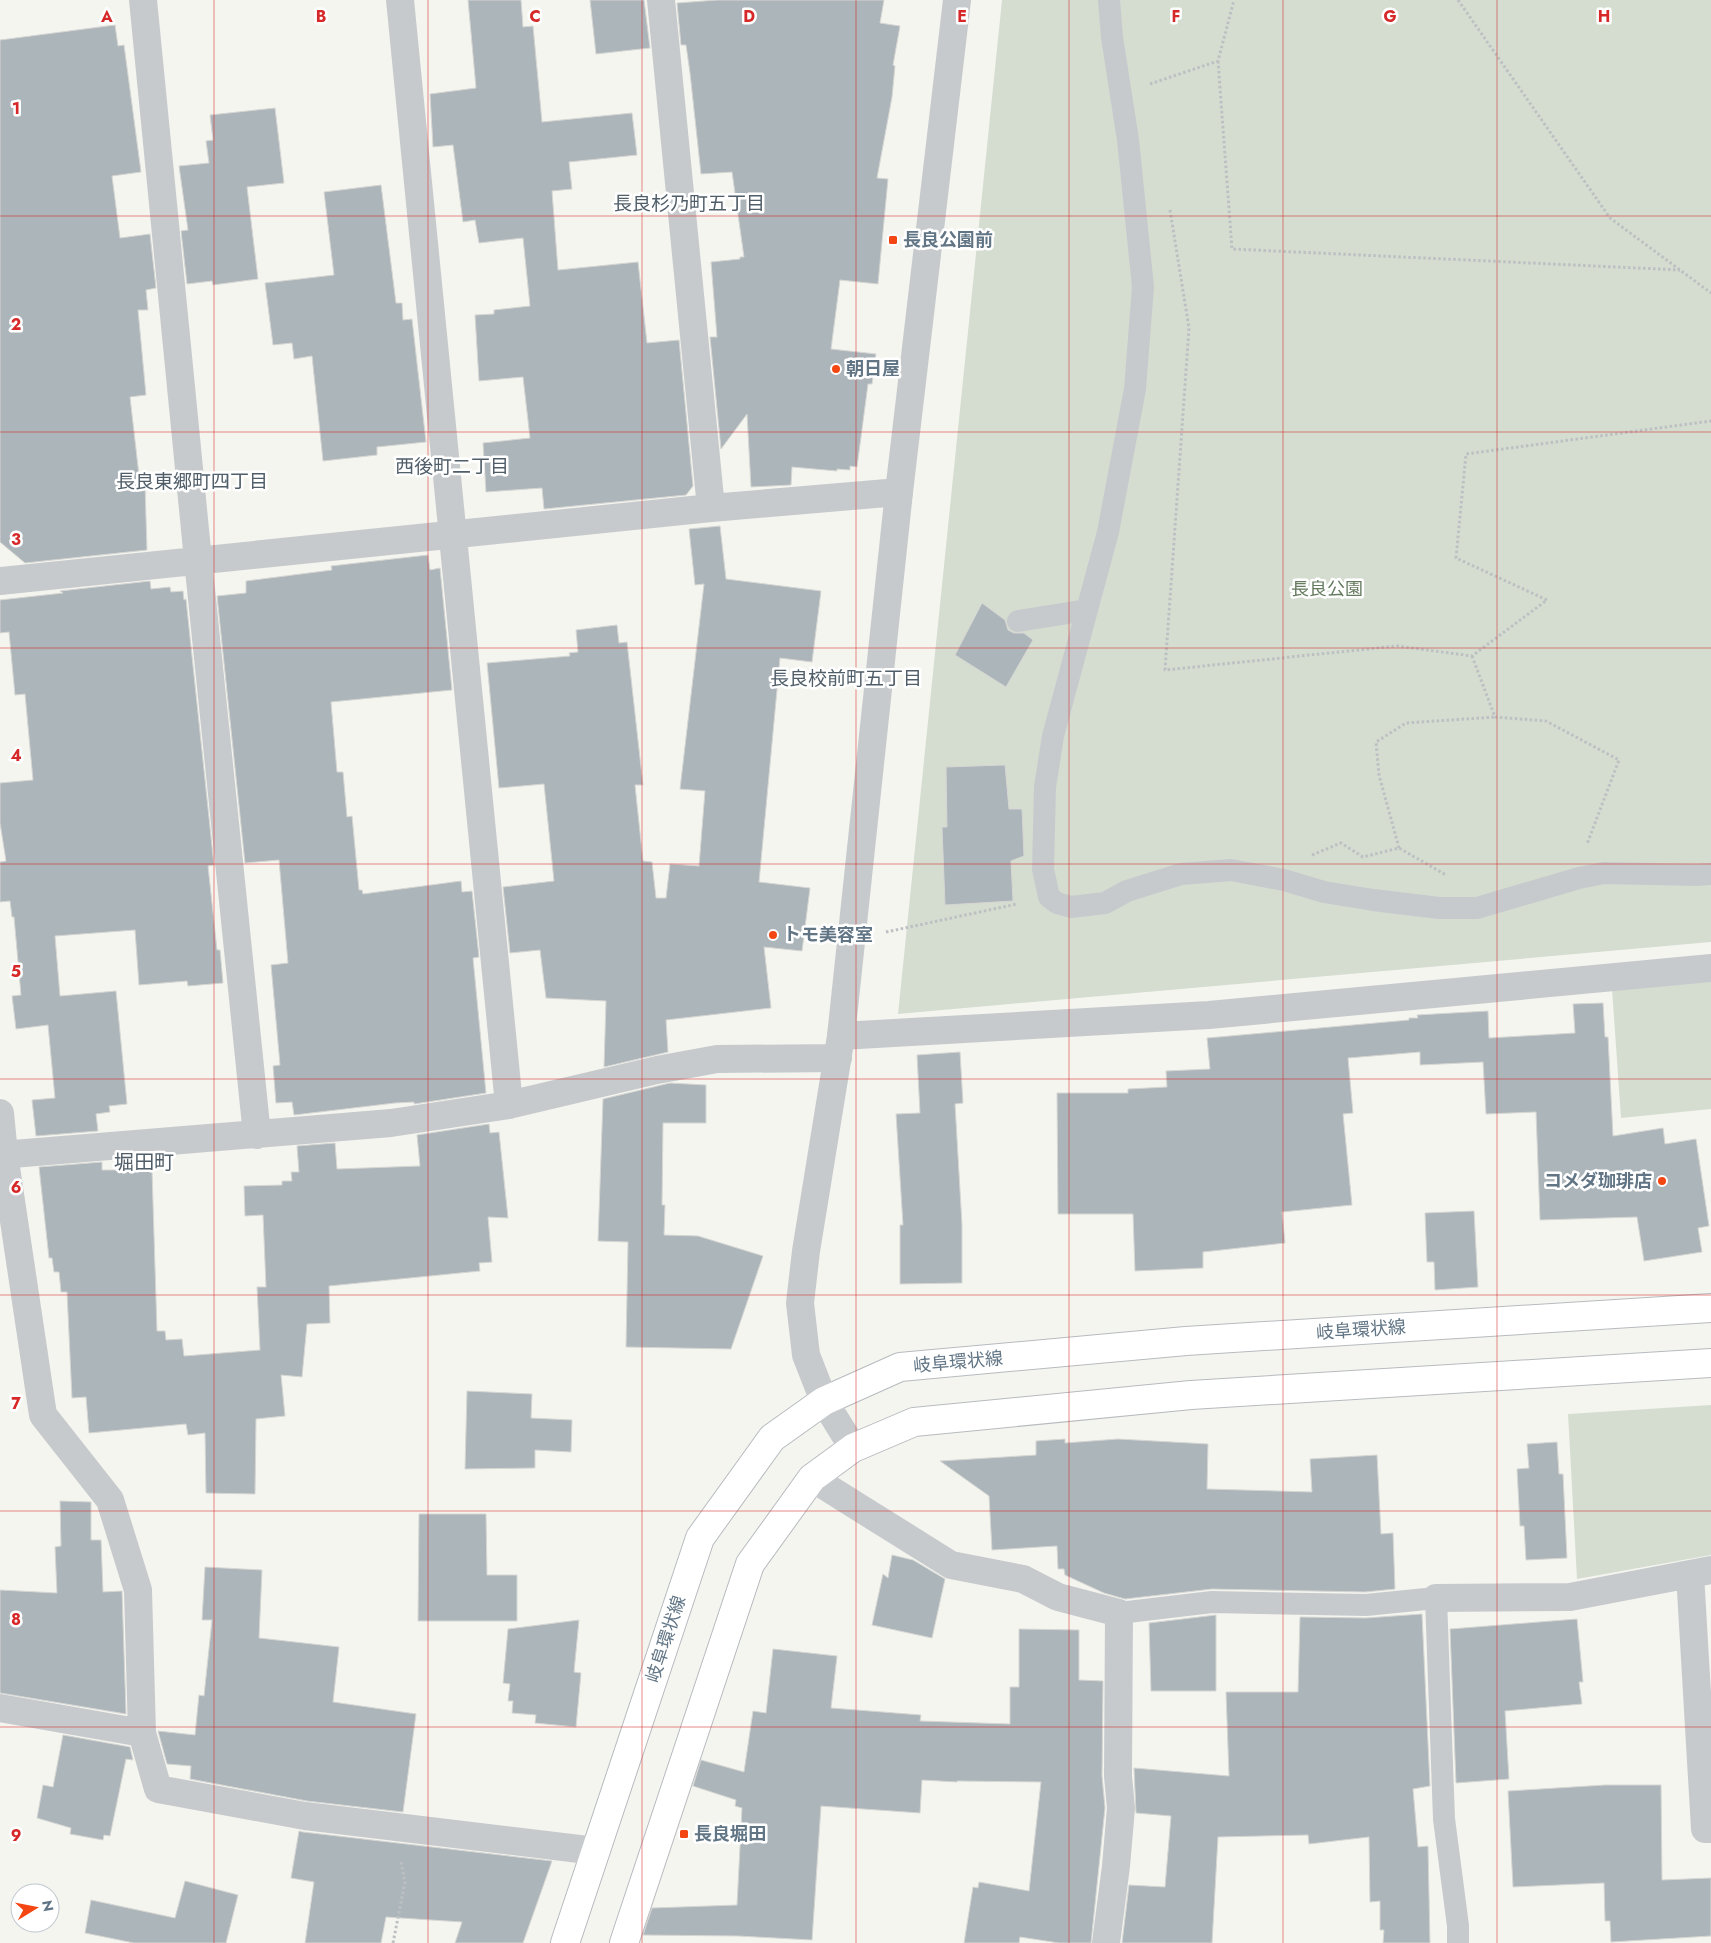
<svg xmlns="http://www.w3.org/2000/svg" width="1711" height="1943" viewBox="0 0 1711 1943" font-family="Jost,'Noto Sans JP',sans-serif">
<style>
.green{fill:#d5ddd1}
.building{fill:#acb5ba;stroke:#d6d6d3}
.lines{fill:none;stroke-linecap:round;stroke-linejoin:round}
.primary-casing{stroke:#b7bbbf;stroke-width:30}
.path{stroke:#bdc0c2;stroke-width:3;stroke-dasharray:2.5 2.5;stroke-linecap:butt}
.service{stroke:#c7cacd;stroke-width:22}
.minor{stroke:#c7cacd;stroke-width:28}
.tertiary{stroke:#c7cacd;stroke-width:28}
.primary{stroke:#fff;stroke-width:28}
.grid{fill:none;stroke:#d62828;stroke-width:1;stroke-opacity:0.55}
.poi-dot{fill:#f34612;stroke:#fff;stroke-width:2}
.labels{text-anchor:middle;stroke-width:5;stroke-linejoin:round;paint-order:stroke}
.poi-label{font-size:18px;font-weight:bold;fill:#617585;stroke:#fff;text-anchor:start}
.park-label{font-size:18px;fill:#667b60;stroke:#fff}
.street-label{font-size:18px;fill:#617585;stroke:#fff}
.neighbourhood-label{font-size:19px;fill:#505e69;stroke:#fff}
.quarter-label{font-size:20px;fill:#505e69;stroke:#fff}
.grid-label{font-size:16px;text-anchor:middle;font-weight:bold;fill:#d62828;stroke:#fff;stroke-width:5;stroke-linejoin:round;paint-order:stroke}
</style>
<rect width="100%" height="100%" fill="#f5f5f0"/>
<path class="green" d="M 1002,0 L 1711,0 L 1711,942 L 898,1014 Z
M 1711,979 L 1711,1109 L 1621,1118 L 1612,989 Z
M 1711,1405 L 1711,1555 L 1577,1579 L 1568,1414 Z"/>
<path class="building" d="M 468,0 L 521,0 L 523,27 L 533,26 L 542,122 L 632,113 L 637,155 L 569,162 L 572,189 L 552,191 L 558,270 L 638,262 L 647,343 L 679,340 L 693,486 L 686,495 L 544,509 L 542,488 L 486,492 L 483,443 L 530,438 L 523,377 L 479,381 L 475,315 L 494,314 L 494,310 L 530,306 L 523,238 L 479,243 L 475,220 L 463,222 L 453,145 L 433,147 L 430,94 L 476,88 Z
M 590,0 L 644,0 L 650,48 L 596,54 Z
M 717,0 L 884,0 L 880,23 L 900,26 L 893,65 L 895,66 L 892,97 L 877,178 L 888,179 L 878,284 L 840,280 L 831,349 L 876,354 L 872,384 L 868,384 L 857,467 L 850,466 L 850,470 L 837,469 L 837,471 L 792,467 L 791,485 L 751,487 L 747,414 L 721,449 L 710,337 L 717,337 L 711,262 L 740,259 L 740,257 L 744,257 L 732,172 L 701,174 L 690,73 L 686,45 L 681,45 L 677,3 Z
M 115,25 L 118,46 L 124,45 L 141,172 L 112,176 L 120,238 L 150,234 L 156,288 L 146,290 L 148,310 L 138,310 L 146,395 L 130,397 L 140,484 L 145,484 L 147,550 L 25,563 L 0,542 L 0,40 Z
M 275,108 L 284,183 L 247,187 L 258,279 L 213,285 L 212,281 L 187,284 L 181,231 L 188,230 L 179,166 L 209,163 L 206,141 L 213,140 L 210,115 Z
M 381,185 L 396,303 L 402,303 L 403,320 L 412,319 L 426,442 L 377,447 L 377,455 L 323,461 L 312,356 L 294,359 L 292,343 L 273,345 L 265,283 L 334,275 L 324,192 Z
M 720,526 L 726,579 L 821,591 L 812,662 L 780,658 L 759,882 L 810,888 L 802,951 L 764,947 L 771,1008 L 666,1020 L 668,1052 L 604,1067 L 606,1001 L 546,998 L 540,950 L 510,953 L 503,887 L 554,881 L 544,784 L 499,788 L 487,663 L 570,656 L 569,653 L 578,652 L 576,630 L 617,625 L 619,643 L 627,642 L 643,785 L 635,785 L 643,861 L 652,862 L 656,898 L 666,898 L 670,864 L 699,866 L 705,791 L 680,789 L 704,584 L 695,585 L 689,529 Z
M 428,555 L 430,570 L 440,568 L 452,690 L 331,702 L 337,772 L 343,772 L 347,817 L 352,816 L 359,890 L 362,890 L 363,894 L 461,881 L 462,892 L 472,891 L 479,957 L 473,958 L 486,1093 L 414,1104 L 414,1102 L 395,1103 L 294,1115 L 292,1102 L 276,1103 L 273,1066 L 280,1065 L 271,965 L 288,963 L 279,860 L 245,863 L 217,596 L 246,593 L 246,581 L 332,570 L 331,566 Z
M 150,581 L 151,589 L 170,587 L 171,592 L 183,591 L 184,600 L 186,599 L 214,865 L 208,866 L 217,950 L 220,950 L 223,983 L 188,986 L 187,981 L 139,985 L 135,930 L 55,936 L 60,996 L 116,991 L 127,1104 L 109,1106 L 110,1112 L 96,1114 L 98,1131 L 36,1136 L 32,1100 L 55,1098 L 48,1025 L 16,1029 L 12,996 L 21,995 L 14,917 L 12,917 L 10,901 L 0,902 L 0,862 L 6,861 L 0,823 L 0,783 L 33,780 L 25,694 L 15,695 L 9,632 L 0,633 L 0,600 L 63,593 L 60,591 Z
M 982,603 L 1005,620 L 1008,630 L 1014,633 L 1024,633 L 1033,640 L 1006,687 L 955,655 Z
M 1005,765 L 1009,809 L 1022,809 L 1024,856 L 1011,861 L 1013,901 L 945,905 L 942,827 L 947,827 L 946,767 Z
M 1603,1003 L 1605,1037 L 1608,1037 L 1613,1136 L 1663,1128 L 1665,1144 L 1696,1139 L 1709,1226 L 1698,1228 L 1702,1252 L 1644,1261 L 1637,1217 L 1540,1220 L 1536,1112 L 1486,1114 L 1483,1062 L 1420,1065 L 1420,1052 L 1348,1058 L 1353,1113 L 1343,1114 L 1352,1205 L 1282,1212 L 1285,1243 L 1203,1252 L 1203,1268 L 1135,1271 L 1133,1214 L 1058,1214 L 1057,1093 L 1128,1093 L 1128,1089 L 1167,1087 L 1166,1071 L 1210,1069 L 1207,1038 L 1409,1020 L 1409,1018 L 1418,1018 L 1417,1015 L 1488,1011 L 1489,1038 L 1575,1033 L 1573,1004 Z
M 960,1052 L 963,1103 L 955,1104 L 962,1225 L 962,1283 L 900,1284 L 900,1225 L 903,1225 L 896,1114 L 920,1113 L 917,1055 Z
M 670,1083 L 706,1085 L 706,1123 L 663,1123 L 662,1205 L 665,1205 L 664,1235 L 698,1236 L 763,1256 L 731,1349 L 626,1347 L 628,1242 L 598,1241 L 603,1099 Z
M 489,1124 L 490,1133 L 499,1132 L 508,1218 L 488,1217 L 492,1262 L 479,1263 L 480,1271 L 329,1286 L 330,1323 L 307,1324 L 302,1377 L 281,1375 L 285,1416 L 256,1419 L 255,1494 L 206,1493 L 205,1433 L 188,1435 L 186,1424 L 89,1433 L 86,1397 L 72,1398 L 67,1292 L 61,1292 L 59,1272 L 54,1272 L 52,1258 L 49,1258 L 39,1167 L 102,1162 L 102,1170 L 152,1170 L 157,1331 L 165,1331 L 166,1340 L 182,1339 L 184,1356 L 260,1350 L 257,1287 L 266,1287 L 263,1215 L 245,1216 L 244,1186 L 282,1185 L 282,1181 L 292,1181 L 291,1172 L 299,1172 L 297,1146 L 335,1143 L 337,1169 L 420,1166 L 417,1135 Z
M 1474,1211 L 1478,1287 L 1435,1290 L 1434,1262 L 1427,1262 L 1425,1213 Z
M 467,1391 L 532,1394 L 531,1418 L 572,1420 L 571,1452 L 535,1450 L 535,1468 L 465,1469 Z
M 1065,1439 L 1065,1443 L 1118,1439 L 1208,1444 L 1207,1489 L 1312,1492 L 1310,1459 L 1377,1455 L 1381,1534 L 1393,1533 L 1395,1589 L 1365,1592 L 1212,1589 L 1125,1599 L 1104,1593 L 1065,1575 L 1064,1569 L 1058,1569 L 1057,1546 L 992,1550 L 989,1496 L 940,1461 L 1036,1455 L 1036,1441 Z
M 1557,1442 L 1559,1474 L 1563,1474 L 1567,1558 L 1526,1560 L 1524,1526 L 1520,1526 L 1517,1469 L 1529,1468 L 1527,1444 Z
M 60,1501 L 91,1502 L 91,1540 L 101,1540 L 103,1592 L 122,1591 L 126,1714 L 0,1693 L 0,1590 L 57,1593 L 55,1547 L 61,1546 Z
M 419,1514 L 486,1514 L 487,1575 L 517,1575 L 517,1621 L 418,1621 Z
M 892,1555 L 913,1560 L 945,1579 L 932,1638 L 872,1625 L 883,1574 L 888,1578 Z
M 205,1567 L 262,1570 L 259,1638 L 339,1647 L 333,1702 L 416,1714 L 403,1812 L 307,1801 L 190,1779 L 191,1766 L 167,1764 L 158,1731 L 195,1735 L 199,1695 L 204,1696 L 212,1620 L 202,1620 Z
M 1422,1614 L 1430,1786 L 1413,1789 L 1418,1847 L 1428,1846 L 1430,1943 L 1383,1943 L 1384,1930 L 1380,1930 L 1380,1901 L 1370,1902 L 1369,1837 L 1309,1844 L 1308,1835 L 1218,1837 L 1212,1943 L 1122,1943 L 1129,1885 L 1165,1887 L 1171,1816 L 1136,1813 L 1134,1768 L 1229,1776 L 1226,1692 L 1298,1692 L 1300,1617 L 1366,1618 Z
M 1216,1615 L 1216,1691 L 1151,1691 L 1149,1623 Z
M 1577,1619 L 1583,1682 L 1579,1682 L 1582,1704 L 1505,1711 L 1509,1779 L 1456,1783 L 1450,1629 Z
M 579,1620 L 574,1672 L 581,1673 L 576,1727 L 535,1723 L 536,1715 L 512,1713 L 513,1701 L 508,1701 L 510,1684 L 503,1683 L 508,1629 Z
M 1019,1629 L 1079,1630 L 1079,1680 L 1103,1681 L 1102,1776 L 1105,1808 L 1091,1943 L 1059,1943 L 1020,1937 L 1019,1943 L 964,1943 L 973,1887 L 978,1888 L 979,1882 L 1029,1891 L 1041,1782 L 957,1781 L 957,1782 L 922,1780 L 920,1813 L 821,1806 L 812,1940 L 738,1936 L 643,1935 L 652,1908 L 737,1905 L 742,1808 L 735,1806 L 736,1800 L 693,1786 L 701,1760 L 744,1772 L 753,1711 L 766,1713 L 773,1649 L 837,1656 L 831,1708 L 921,1715 L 920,1721 L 1010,1724 L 1010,1687 L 1019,1687 Z
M 63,1735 L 130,1747 L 133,1760 L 126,1759 L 110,1836 L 104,1835 L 103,1840 L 70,1834 L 71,1828 L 37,1818 L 43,1785 L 53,1787 Z
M 1605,1785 L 1661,1785 L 1662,1880 L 1711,1878 L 1711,1936 L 1611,1942 L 1610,1921 L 1605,1921 L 1604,1883 L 1513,1887 L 1508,1791 Z
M 299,1831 L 303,1832 L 552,1861 L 523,1943 L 455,1943 L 462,1922 L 386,1917 L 381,1943 L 305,1943 L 314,1882 L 291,1878 Z
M 185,1881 L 238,1895 L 226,1943 L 134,1943 L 85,1933 L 91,1900 L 175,1918 Z"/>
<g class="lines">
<g class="primary-casing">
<path id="primary" d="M 565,1943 L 700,1538 L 772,1438 L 824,1401 L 900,1367 L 1186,1341 L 1711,1308
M 624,1943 L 750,1564 L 812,1478 L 853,1448 L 914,1422 L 1191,1395 L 1711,1363"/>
</g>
<path class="path" d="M 1458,0 L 1610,218 L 1711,293
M 1218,61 L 1232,249 L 1680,270
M 1150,84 L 1218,61 L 1234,0
M 1170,210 L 1189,328 L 1165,670 L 1397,646 L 1472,656 L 1547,600 L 1456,558 L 1466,454 L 1711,421
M 1472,656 L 1495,717 L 1546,721 L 1619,760 L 1587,844
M 1399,848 L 1379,775 L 1376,742 L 1406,723 L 1495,717
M 1312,855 L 1341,843 L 1363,857 L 1399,848 L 1446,875
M 886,932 L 1017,904
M 393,1943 L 405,1882 L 401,1862"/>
<path class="service" d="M 1109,0 L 1112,37 L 1128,140 L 1143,287 L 1135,389 L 1108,532 L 1053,736 L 1045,787 L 1043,869 L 1049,897 L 1057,903 L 1071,907 L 1105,903 L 1127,891 L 1181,874 L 1231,870 L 1284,880 L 1324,892 L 1373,900 L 1439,908 L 1477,908 L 1579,878 L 1604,873 L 1696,875 L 1711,874
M 1018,621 L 1087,610
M 1119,1613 L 1212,1602 L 1366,1605 L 1436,1598 L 1444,1819 L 1458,1926 L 1458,1943"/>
<path class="minor" d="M 143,0 L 198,560 L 257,1135
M 400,0 L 509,1105
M 661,0 L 711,508
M 0,581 L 711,508 L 899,492
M 841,1036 L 1209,1015 L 1711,968
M 0,1113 L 4,1154 L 43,1415 L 110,1500 L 138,1590 L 142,1733 L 158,1789 L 305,1816 L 596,1851
M 0,1155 L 391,1123 L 509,1105 L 657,1070 L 717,1059 L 838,1058
M 812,1478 L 951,1565 L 1023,1579 L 1058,1597 L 1119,1613 L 1118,1776 L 1121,1808 L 1116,1866 L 1106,1943
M 1690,1574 L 1705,1829 L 1711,1829
M 1436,1598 L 1570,1597 L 1711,1570
M 0,1708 L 142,1733"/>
<path class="tertiary" d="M 853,1448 L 824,1401 L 806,1355 L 800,1303 L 806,1251 L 841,1036 L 899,492 L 957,0"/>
<use href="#primary" class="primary"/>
</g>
<path class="grid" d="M 214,0 L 214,1943M 428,0 L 428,1943M 642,0 L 642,1943M 856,0 L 856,1943M 1069,0 L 1069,1943M 1283,0 L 1283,1943M 1497,0 L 1497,1943M 0,216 L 1711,216M 0,432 L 1711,432M 0,648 L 1711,648M 0,864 L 1711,864M 0,1079 L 1711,1079M 0,1295 L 1711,1295M 0,1511 L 1711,1511M 0,1727 L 1711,1727"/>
<g class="poi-dot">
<rect x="888" y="235" width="10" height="10" rx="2.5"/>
<circle cx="836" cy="369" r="5"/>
<circle cx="773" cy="935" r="5"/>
<circle cx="1662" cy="1181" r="5"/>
<rect x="679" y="1829" width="10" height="10" rx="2.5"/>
</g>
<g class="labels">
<g class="poi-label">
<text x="903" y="246">長良公園前</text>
<text x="846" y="375">朝日屋</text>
<text x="783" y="941">トモ美容室</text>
<text x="1652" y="1187" text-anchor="end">コメダ珈琲店</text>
<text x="694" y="1840">長良堀田</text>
</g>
<g class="park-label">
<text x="1327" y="595">長良公園</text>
</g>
<g class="street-label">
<text transform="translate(1361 1330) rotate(-4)" y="6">岐阜環状線</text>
<text transform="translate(958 1362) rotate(-5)" y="6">岐阜環状線</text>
<text transform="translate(666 1639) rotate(-72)" y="6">岐阜環状線</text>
</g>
<g class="neighbourhood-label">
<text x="689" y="210">長良杉乃町五丁目</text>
<text x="452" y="473">西後町二丁目</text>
<text x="192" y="488">長良東郷町四丁目</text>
<text x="846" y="685">長良校前町五丁目</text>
</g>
<g class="quarter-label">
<text x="144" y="1169">堀田町</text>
</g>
</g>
<g class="grid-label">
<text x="107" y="22">A</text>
<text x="321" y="22">B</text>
<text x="535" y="22">C</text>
<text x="749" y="22">D</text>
<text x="962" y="22">E</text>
<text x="1176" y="22">F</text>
<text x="1390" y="22">G</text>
<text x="1604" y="22">H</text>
<text x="16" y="114">1</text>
<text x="16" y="330">2</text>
<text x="16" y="545">3</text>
<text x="16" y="761">4</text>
<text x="16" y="977">5</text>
<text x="16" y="1193">6</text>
<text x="16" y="1409">7</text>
<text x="16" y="1625">8</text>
<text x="16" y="1841">9</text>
</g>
<g transform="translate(35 1908) rotate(80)"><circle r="24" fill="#ffffff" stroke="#c0c8ce"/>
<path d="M0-4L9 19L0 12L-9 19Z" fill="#f34612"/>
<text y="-8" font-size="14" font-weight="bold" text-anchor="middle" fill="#617585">N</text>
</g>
</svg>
